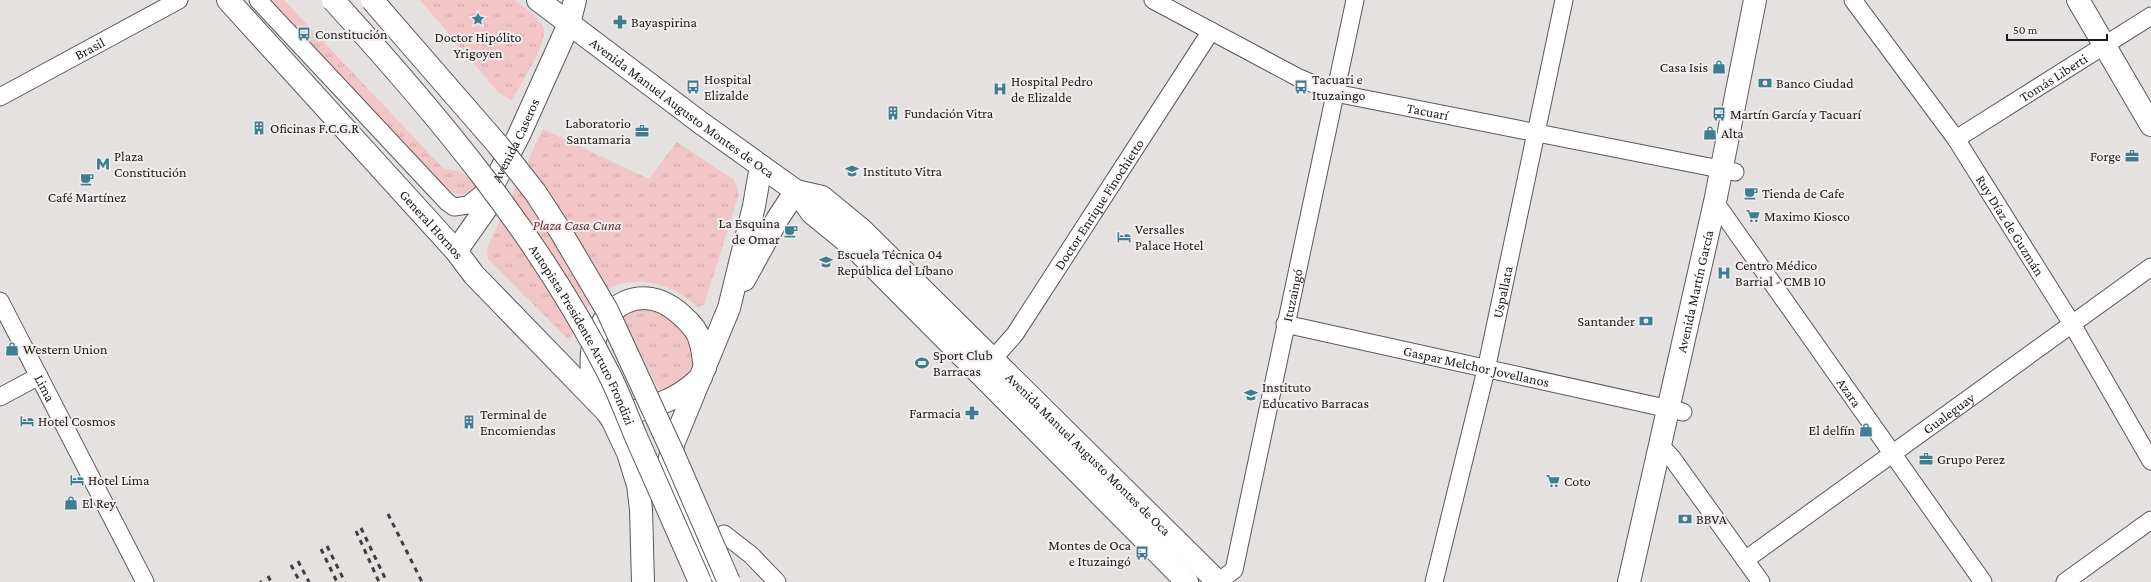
<svg xmlns="http://www.w3.org/2000/svg" width="2151" height="582" viewBox="0 0 2151 582" font-family="'Crimson Pro',serif">
<style>
.park{fill:url(#park-tufts)}
.lines{fill:none;stroke-linecap:round;stroke-linejoin:round}
.minor-casing{stroke:#5b5858;stroke-width:19}
.major-casing{stroke:#5b5858;stroke-width:24}
.highway-casing{stroke:#5b5858;stroke-width:24}
.minor{stroke:#fff;stroke-width:17}
.major{stroke:#fff;stroke-width:22}
.highway{stroke:#fff;stroke-width:22}
.rail{stroke:#403e3e;stroke-width:3;stroke-dasharray:5 5;stroke-linecap:butt}
.highway-bridge-casing{stroke:#5b5858;stroke-width:24;stroke-linecap:butt}
.highway-bridge{stroke:#fff;stroke-width:22}
.labels{text-anchor:middle;stroke-width:4;stroke-linejoin:round;paint-order:stroke}
.poi-label{font-size:14px;fill:#1d1b1b;stroke:#f2eeee;text-anchor:start}
.street-label{font-size:14px;fill:#1d1b1b;stroke:#f2eeee}
.park-label{font-size:14px;font-style:italic;fill:#6c2d34;stroke:#f2eeee}
</style>
<defs>
<pattern id="park-tufts" width="24" height="20" patternUnits="userSpaceOnUse"><rect width="24" height="20" fill="#f2c5c7"/><path d="M3 7l-1-3M5 7V3M7 7l1-3M15 17l-1-3M17 17v-4M19 17l1-3" fill="none" stroke="#cfa9aa"/></pattern>
</defs>
<rect width="100%" height="100%" fill="#e5e1e1"/>
<path class="park" d="M 267,0 L 284,0 L 443,168 L 461,172 L 477,185 C 467,197 458,197 445,188 Z
M 420,0 L 515,0 C 522,6 541,19 544,28 C 548,42 520,85 512,100 L 499,93 Z
M 543,129 L 649,179 L 677,142 L 734,180 L 739,194 L 704,305 L 697,307 C 669,280 622,270 593,301 C 582,312 576,327 569,340 L 488,259 L 487,248 Z
M 645,309 C 656,312 670,317 679,324 C 695,339 702,364 684,381 C 678,387 667,388 658,389 L 623,318 L 627,312 Z"/>
<g class="lines">
<g class="minor-casing">
<g id="minor">
<path d="M 258,0 L 447,202 L 454,207 L 468,205 L 493,185"/>
<path id="s1" d="M 1153,0 L 1297,77 L 1335,93 L 1735,172"/>
<path id="s2" d="M 1853,0 L 1956,139 L 2072,324 L 2151,461"/>
<path id="s3" d="M 0,97 L 179,0"/>
<path id="s4" d="M 1956,139 L 2151,16"/>
<path id="s5" d="M 1715,202 L 1983,582"/>
<path id="s6" d="M 0,301 L 145,582"/>
<path id="s7" d="M 1285,324 L 1683,412"/>
<path id="s8" d="M 985,368 L 1015,334 L 1211,31"/>
<path d="M 0,397 L 39,376"/>
<path d="M 1661,446 L 1672,458 L 1761,582"/>
<path d="M 724,534 L 751,555 L 777,582"/>
<path id="s9" d="M 1745,560 L 2151,267"/>
<path id="s10" d="M 1218,582 L 1234,570 L 1355,0"/>
<path id="s11" d="M 1434,582 L 1486,370 L 1564,0"/>
<path d="M 2065,582 L 2151,520"/>
</g>
</g>
<g class="major-casing">
<g id="major">
<path id="s12" d="M 228,0 L 456,251 L 474,275 L 607,412 L 613,421 L 628,453 L 638,485 L 641,509 L 643,582"/>
<path id="s13" d="M 538,0 L 701,123 L 796,191 L 812,213 L 856,249 L 1187,582"/>
<path d="M 2078,0 L 2151,125"/>
<path id="s14" d="M 796,191 L 822,197 L 862,230 L 1218,582"/>
<path id="s15" d="M 456,251 L 490,203 L 493,185 L 519,135 L 569,24 L 575,0"/>
<path d="M 744,280 L 778,218 L 796,191"/>
<path d="M 597,402 C 594,384 589,365 593,347 C 602,304 642,282 678,312 C 686,319 694,326 698,335 C 703,346 703,357 705,368"/>
<path d="M 607,412 C 639,416 679,400 701,377"/>
<path d="M 673,444 L 729,308 L 754,206 L 761,166"/>
<path id="s16" d="M 1629,582 L 1715,202 L 1755,0"/>
</g>
</g>
<g class="highway-casing">
<path id="highway" d="M 673,444 C 671,456 666,470 667,481 C 669,508 705,553 722,575"/>
</g>
<use href="#minor" class="minor"/>
<use href="#major" class="major"/>
<use href="#highway" class="highway"/>
<path class="rail" d="M 388,514 L 422,582
M 361,528 L 387,582
M 356,531 L 379,582
M 327,546 L 345,582
M 321,549 L 337,582
M 298,561 L 309,582
M 291,565 L 300,582
M 268,576 L 271,582
M 260,581 L 261,582"/>
<g class="highway-bridge-casing">
<g id="highway-bridge">
<path id="s17" d="M 333,0 C 437,114 537,233 608,372 C 619,393 627,416 637,439 C 658,486 679,534 700,582"/>
<path d="M 372,0 L 498,145 L 535,192 L 561,232 L 607,310 L 672,451 L 729,582"/>
</g>
</g>
<use href="#highway-bridge" class="highway-bridge"/>
</g>
<defs>
<g id="sight-bare" transform="scale(1.08)"><path d="M0-6L1.8-2.2L6-1.7L2.9 1.2L3.7 5.4L0 3.3L-3.7 5.4L-2.9 1.2L-6-1.7L-1.8-2.2Z" fill="#3e7d92" stroke="#f2eeee" stroke-width="2.5" paint-order="stroke"/></g>
<g id="pharmacy-bare" transform="scale(1.08)"><path d="M-2-6h4v4h4v4h-4v4h-4v-4h-4v-4h4Z" fill="#3e7d92" stroke="#f2eeee" stroke-width="2.5" paint-order="stroke"/></g>
<g id="bus-bare" transform="scale(1.08)"><path d="M-5-6H5V4H4V6H2V4H-2V6H-4V4H-5ZM-3.5-4V0h7V-4ZM-3.5 1.2v1.5H-2V1.2ZM2 1.2v1.5H3.5V1.2Z" fill="#3e7d92" stroke="#f2eeee" stroke-width="2.5" paint-order="stroke"/></g>
<g id="shop-bare" transform="scale(1.08)"><path d="M-5-2.5h2.3a2.7 3.5 0 0 1 5.4 0H5L5.5 6h-11ZM-1.5-2.5h3a1.5 2.3 0 0 0-3 0Z" fill="#3e7d92" stroke="#f2eeee" stroke-width="2.5" paint-order="stroke"/></g>
<g id="bank-bare" transform="scale(1.08)"><path d="M-6-4H6V4H-6ZM0-2.3a2.3 2.3 0 1 0 0 4.6a2.3 2.3 0 1 0 0-4.6Z" fill="#3e7d92" stroke="#f2eeee" stroke-width="2.5" paint-order="stroke"/></g>
<g id="hospital-bare" transform="scale(1.08)"><path d="M-5-5h3v3.5h4V-5h3V5h-3V1.5h-4V5h-3Z" fill="#3e7d92" stroke="#f2eeee" stroke-width="2.5" paint-order="stroke"/></g>
<g id="building-bare" transform="scale(1.08)"><path d="M-4-6H4V6H1V3H-1V6H-4ZM-2.5-4.3h1.7v1.8h-1.7ZM.8-4.3h1.7v1.8H.8ZM-2.5-1h1.7V.8h-1.7ZM.8-1h1.7V.8H.8Z" fill="#3e7d92" stroke="#f2eeee" stroke-width="2.5" paint-order="stroke"/></g>
<g id="office-bare" transform="scale(1.08)"><path d="M-6-3h4V-5.5h4V-3h4V5H-6ZM-1-4.5V-3h2v-1.5ZM-6 0V1H6V0Z" fill="#3e7d92" stroke="#f2eeee" stroke-width="2.5" paint-order="stroke"/></g>
<g id="metro-bare" transform="scale(1.08)"><path d="M-5.5 5V-5H-3L0 0L3-5H5.5V5H3V-.5L0 4L-3-.5V5Z" fill="#3e7d92" stroke="#f2eeee" stroke-width="2.5" paint-order="stroke"/></g>
<g id="school-bare" transform="scale(1.08)"><path d="M0-5L7-2L0 1L-7-2ZM-4 1L0 2.5L4 1V4Q0 6-4 4Z" fill="#3e7d92" stroke="#f2eeee" stroke-width="2.5" paint-order="stroke"/></g>
<g id="cafe-bare" transform="scale(1.08)"><path d="M-5.5-4.5H6V0H3Q3 3.5 0 3.5H-2.5Q-5.5 3.5-5.5 0ZM3-3.2v2h1.7v-2ZM-6 4.5H4V6H-6Z" fill="#3e7d92" stroke="#f2eeee" stroke-width="2.5" paint-order="stroke"/></g>
<g id="supermarket-bare" transform="scale(1.08)"><path d="M-6-5.5h2.5l.6 2H6L4.5 2H-2.5L-4.4-4H-6ZM-1.5 3.2a1.3 1.3 0 1 0 .1 0ZM3 3.2a1.3 1.3 0 1 0 .1 0Z" fill="#3e7d92" stroke="#f2eeee" stroke-width="2.5" paint-order="stroke"/></g>
<g id="hotel-bare" transform="scale(1.08)"><path d="M-6-4.5h1.5V1H6V5H4.5V3h-9V5H-6ZM-4 0a1.8 1.8 0 1 1 3.6 0ZM.5 0V-2.5h3Q6-2.5 6 0Z" fill="#3e7d92" stroke="#f2eeee" stroke-width="2.5" paint-order="stroke"/></g>
<g id="stadium-bare" transform="scale(1.08)"><path d="M0-5a6.5 5 0 1 0 0 10a6.5 5 0 1 0 0-10ZM-3.5-1.8h7v3.6h-7Z" fill="#3e7d92" stroke="#f2eeee" stroke-width="2.5" paint-order="stroke"/></g>
</defs>
<g fill-rule="evenodd">
<use href="#sight-bare" x="478" y="19"/>
<use href="#pharmacy-bare" x="620" y="22"/>
<use href="#bus-bare" x="304" y="34"/>
<use href="#shop-bare" x="1719" y="67"/>
<use href="#bank-bare" x="1765" y="83"/>
<use href="#bus-bare" x="693" y="87"/>
<use href="#bus-bare" x="1301" y="87"/>
<use href="#hospital-bare" x="1000" y="89"/>
<use href="#building-bare" x="893" y="113"/>
<use href="#bus-bare" x="1719" y="114"/>
<use href="#building-bare" x="259" y="128"/>
<use href="#office-bare" x="642" y="131"/>
<use href="#shop-bare" x="1710" y="133"/>
<use href="#office-bare" x="2132" y="156"/>
<use href="#metro-bare" x="103" y="164"/>
<use href="#school-bare" x="852" y="171"/>
<use href="#cafe-bare" x="87" y="179"/>
<use href="#cafe-bare" x="1751" y="193"/>
<use href="#supermarket-bare" x="1753" y="216"/>
<use href="#cafe-bare" x="791" y="231"/>
<use href="#hotel-bare" x="1124" y="237"/>
<use href="#school-bare" x="826" y="262"/>
<use href="#hospital-bare" x="1724" y="273"/>
<use href="#bank-bare" x="1646" y="321"/>
<use href="#shop-bare" x="12" y="349"/>
<use href="#stadium-bare" x="922" y="363"/>
<use href="#school-bare" x="1251" y="395"/>
<use href="#pharmacy-bare" x="972" y="413"/>
<use href="#hotel-bare" x="27" y="421"/>
<use href="#building-bare" x="469" y="422"/>
<use href="#shop-bare" x="1866" y="430"/>
<use href="#office-bare" x="1926" y="459"/>
<use href="#hotel-bare" x="77" y="480"/>
<use href="#supermarket-bare" x="1553" y="481"/>
<use href="#shop-bare" x="71" y="503"/>
<use href="#bank-bare" x="1685" y="519"/>
<use href="#bus-bare" x="1142" y="553"/>
</g>
<g class="labels">
<g class="poi-label">
<text x="631" y="27">Bayaspirina</text>
<text x="315" y="39">Constitución</text>
<text x="478" y="42" text-anchor="middle">Doctor Hipólito<tspan x="478" dy="16">Yrigoyen</tspan></text>
<text x="1708" y="72" text-anchor="end">Casa Isis</text>
<text x="704" y="84">Hospital<tspan x="704" dy="16">Elizalde</tspan></text>
<text x="1312" y="84">Tacuari e<tspan x="1312" dy="16">Ituzaingo</tspan></text>
<text x="1011" y="86">Hospital Pedro<tspan x="1011" dy="16">de Elizalde</tspan></text>
<text x="1776" y="88">Banco Ciudad</text>
<text x="904" y="118">Fundación Vitra</text>
<text x="1730" y="119">Martín García y Tacuarí</text>
<text x="631" y="128" text-anchor="end">Laboratorio<tspan x="631" dy="16">Santamaria</tspan></text>
<text x="270" y="133">Oficinas F.C.G.R</text>
<text x="1721" y="138">Alta</text>
<text x="114" y="161">Plaza<tspan x="114" dy="16">Constitución</tspan></text>
<text x="2121" y="161" text-anchor="end">Forge</text>
<text x="863" y="176">Instituto Vitra</text>
<text x="1762" y="198">Tienda de Cafe</text>
<text x="87" y="202" text-anchor="middle">Café Martínez</text>
<text x="1764" y="221">Maximo Kiosco</text>
<text x="780" y="228" text-anchor="end">La Esquina<tspan x="780" dy="16">de Omar</tspan></text>
<text x="1135" y="234">Versalles<tspan x="1135" dy="16">Palace Hotel</tspan></text>
<text x="837" y="259">Escuela Técnica 04<tspan x="837" dy="16">República del Líbano</tspan></text>
<text x="1735" y="270">Centro Médico<tspan x="1735" dy="16">Barrial - CMB 10</tspan></text>
<text x="1635" y="326" text-anchor="end">Santander</text>
<text x="23" y="354">Western Union</text>
<text x="933" y="360">Sport Club<tspan x="933" dy="16">Barracas</tspan></text>
<text x="1262" y="392">Instituto<tspan x="1262" dy="16">Educativo Barracas</tspan></text>
<text x="961" y="418" text-anchor="end">Farmacia</text>
<text x="480" y="419">Terminal de<tspan x="480" dy="16">Encomiendas</tspan></text>
<text x="38" y="426">Hotel Cosmos</text>
<text x="1855" y="435" text-anchor="end">El delfín</text>
<text x="1937" y="464">Grupo Perez</text>
<text x="88" y="485">Hotel Lima</text>
<text x="1564" y="486">Coto</text>
<text x="82" y="508">El Rey</text>
<text x="1696" y="524">BBVA</text>
<text x="1131" y="550" text-anchor="end">Montes de Oca<tspan x="1131" dy="16">e Ituzaingó</tspan></text>
</g>
<g class="street-label">
<text dy="5" stroke="none"><textPath href="#s3" startOffset="102">Brasil</textPath></text>
<text dy="5" stroke="none"><textPath href="#s4" startOffset="115">Tomás Liberti</textPath></text>
<text dy="5" stroke="none"><textPath href="#s13" startOffset="180">Avenida Manuel Augusto Montes de Oca</textPath></text>
<text dy="5" stroke="none"><textPath href="#s1" startOffset="299">Tacuarí</textPath></text>
<text dy="5" stroke="none"><textPath href="#s15" startOffset="127">Avenida Caseros</textPath></text>
<text dy="5" stroke="none"><textPath href="#s8" startOffset="200">Doctor Enrique Finochietto</textPath></text>
<text dy="5" stroke="none"><textPath href="#s12" startOffset="303">General Hornos</textPath></text>
<text dy="5" stroke="none"><textPath href="#s2" startOffset="275">Ruy Díaz de Guzmán</textPath></text>
<text dy="5" stroke="none"><textPath href="#s11" startOffset="298">Uspallata</textPath></text>
<text dy="5" stroke="none"><textPath href="#s16" startOffset="298">Avenida Martín García</textPath></text>
<text dy="5" stroke="none"><textPath href="#s10" startOffset="301">Ituzaingó</textPath></text>
<text dy="5" stroke="none"><textPath href="#s17" startOffset="419">Autopista Presidente Arturo Frondizi</textPath></text>
<text dy="5" stroke="none"><textPath href="#s7" startOffset="196">Gaspar Melchor Jovellanos</textPath></text>
<text dy="5" stroke="none"><textPath href="#s6" startOffset="98">Lima</textPath></text>
<text dy="5" stroke="none"><textPath href="#s5" startOffset="233">Azara</textPath></text>
<text dy="5" stroke="none"><textPath href="#s9" startOffset="251">Gualeguay</textPath></text>
<text dy="5" stroke="none"><textPath href="#s14" startOffset="397">Avenida Manuel Augusto Montes de Oca</textPath></text>
</g>
<g class="park-label">
<text x="577" y="230">Plaza Casa Cuna</text>
</g>
</g>
<path d="M2007 34v6h100v-6" fill="none" stroke="#1d1b1b" stroke-width="2"/>
<text x="2013" y="34" font-size="12" fill="#1d1b1b" stroke="#f2eeee" stroke-width="3" paint-order="stroke">50 m</text>
</svg>
